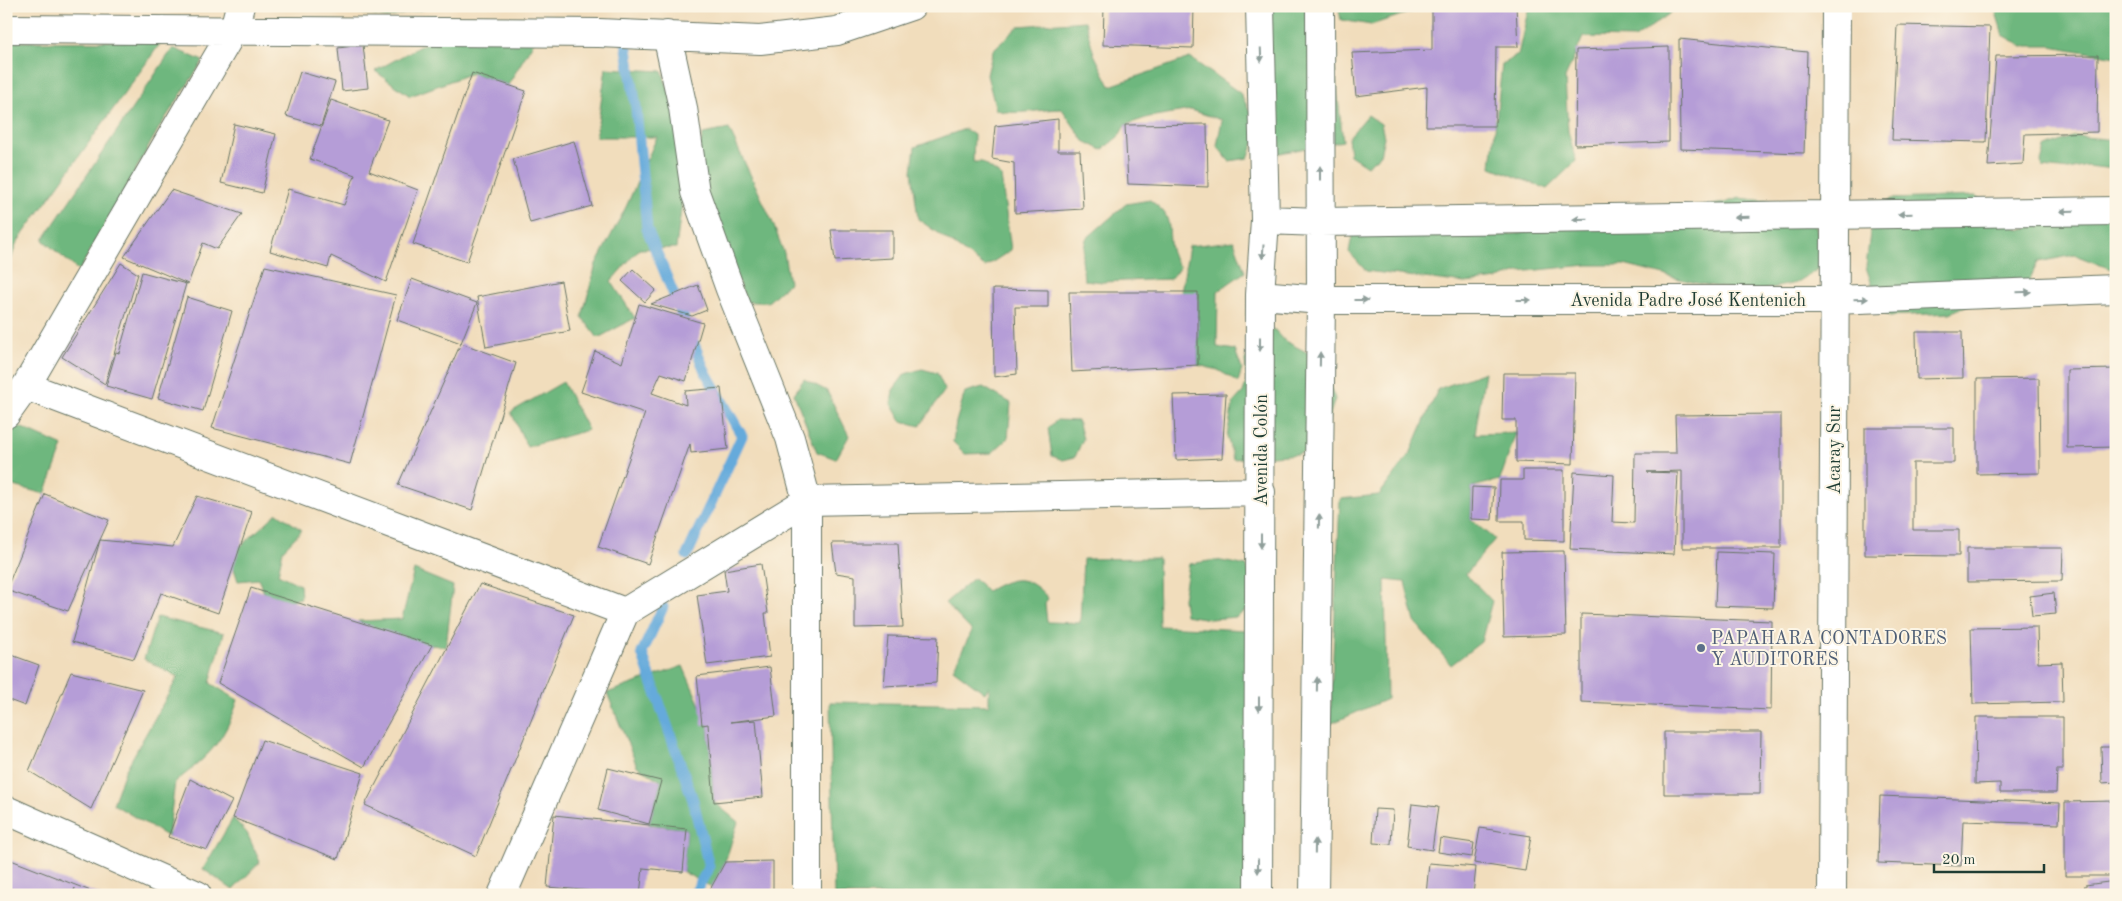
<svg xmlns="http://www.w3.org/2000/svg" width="2122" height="901" viewBox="0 0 2122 901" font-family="'Old Standard TT',serif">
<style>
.forest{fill:#6eb77e;stroke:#467a59}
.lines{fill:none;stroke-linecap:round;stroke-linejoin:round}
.stream{stroke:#65aadb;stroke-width:11}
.building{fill:#b59dd7}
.minor-casing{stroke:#687564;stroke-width:30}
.minor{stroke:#fff;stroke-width:28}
.oneway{fill:#8f9e9a}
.service-dot{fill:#5c6f8a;stroke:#fcf5e5;stroke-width:2}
.labels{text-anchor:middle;stroke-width:4;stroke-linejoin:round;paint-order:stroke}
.street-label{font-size:18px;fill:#1f3d34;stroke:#fcf5e5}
.service-label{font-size:18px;fill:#4e5e75;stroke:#fcf5e5;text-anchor:start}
</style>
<rect width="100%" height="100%" fill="#fcf5e5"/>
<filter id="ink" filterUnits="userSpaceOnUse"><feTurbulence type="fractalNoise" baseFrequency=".02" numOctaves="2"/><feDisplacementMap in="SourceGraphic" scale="10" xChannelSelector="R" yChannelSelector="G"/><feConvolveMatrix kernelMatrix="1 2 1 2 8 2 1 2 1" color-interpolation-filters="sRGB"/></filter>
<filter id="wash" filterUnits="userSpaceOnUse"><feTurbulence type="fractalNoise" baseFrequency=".0096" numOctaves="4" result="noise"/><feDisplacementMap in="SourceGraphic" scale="20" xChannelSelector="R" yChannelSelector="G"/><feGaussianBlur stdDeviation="1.12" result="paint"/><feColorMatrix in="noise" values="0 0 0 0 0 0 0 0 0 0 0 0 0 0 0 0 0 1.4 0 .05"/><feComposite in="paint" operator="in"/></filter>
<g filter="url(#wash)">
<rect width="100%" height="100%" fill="#f1ddbc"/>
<path class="forest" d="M 323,6 L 436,6 L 387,18 Z
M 1269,6 L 1327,6 L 1343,141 L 1270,155 Z
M 1338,6 L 1418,6 L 1417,10 L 1371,25 L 1341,20 Z
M 1529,6 L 1676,6 L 1676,9 L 1635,38 L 1583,37 L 1565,78 L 1568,131 L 1576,161 L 1547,189 L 1491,167 L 1502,64 L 1518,55 Z
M 2006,6 L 2116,6 L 2116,57 L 2050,46 L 2023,46 L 2003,35 L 1995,9 Z
M 1085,21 L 1094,54 L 1110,86 L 1190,58 L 1240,93 L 1258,125 L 1258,133 L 1248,158 L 1229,161 L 1217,146 L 1222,120 L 1191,110 L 1149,117 L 1125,125 L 1119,136 L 1102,150 L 1084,141 L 1062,109 C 1041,109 1016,116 996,110 L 987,75 L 993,50 L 1019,26 Z
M 539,33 L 508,85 L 472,73 L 410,96 L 375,71 L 442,34 Z
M 162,41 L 16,244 L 6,276 L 6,42 Z
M 173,48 L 203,61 L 159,128 L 79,271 L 43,240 Z
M 606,68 L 662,71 L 689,150 L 676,248 L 639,249 L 611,281 L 635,318 L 598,338 L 582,317 L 596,264 L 626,207 L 657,137 L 596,137 Z
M 1368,115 L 1381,124 L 1384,137 L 1380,155 L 1367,166 L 1350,155 L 1348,138 Z
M 729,129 L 772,221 L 784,253 L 789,283 L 768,302 L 747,302 L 693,178 L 703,134 Z
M 965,129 L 974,135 L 973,162 L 982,162 L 1001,176 L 1011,250 L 985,267 L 918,219 L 912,171 L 915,147 Z
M 2074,136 L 2116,140 L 2116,169 L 2086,166 L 2069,170 L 2043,167 L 2041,162 L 2045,148 Z
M 1976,196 L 2019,230 L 2116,204 L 2116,271 L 2075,255 L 2038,262 L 2027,285 L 1992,294 L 1950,313 L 1889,316 L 1881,312 L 1866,267 L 1870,233 L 1890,199 Z
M 1740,198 L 1774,202 L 1816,226 L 1823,266 L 1796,283 L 1752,292 L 1700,284 L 1624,265 L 1587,265 L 1518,272 L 1498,279 L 1465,283 L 1366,271 L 1349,252 L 1356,214 L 1375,207 L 1443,230 L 1486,237 L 1546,230 L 1724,203 Z
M 1150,200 C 1155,204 1162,209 1165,214 C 1174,230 1164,250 1180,267 L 1170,279 L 1103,282 L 1084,280 L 1082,258 L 1086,239 L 1126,204 Z
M 1234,241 L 1245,272 L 1218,291 L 1217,347 L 1235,350 L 1242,369 L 1238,382 L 1218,370 L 1198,365 L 1198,293 L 1181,293 L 1189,246 Z
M 1266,329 L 1275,330 L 1285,341 L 1320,359 L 1335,399 L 1319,447 L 1298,454 L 1233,459 L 1227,436 L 1233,403 L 1243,392 L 1247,380 L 1245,360 Z
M 922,369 L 937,373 L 945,390 L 920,426 L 901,421 L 891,404 L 893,390 L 905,374 Z
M 1485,372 L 1475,434 L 1516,433 L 1500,480 L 1472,487 L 1471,519 L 1495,539 L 1466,574 L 1492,601 L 1481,642 L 1451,665 L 1415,622 L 1405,582 L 1385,580 L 1387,699 L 1330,724 L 1340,499 L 1379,495 L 1410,454 L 1438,389 Z
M 804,379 L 827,391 L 849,436 L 836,459 L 817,452 L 794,394 Z
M 563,382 L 588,430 L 527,447 L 511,412 Z
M 983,387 L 1011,403 L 1008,438 L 992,453 L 965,454 L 953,442 L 956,422 L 965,392 Z
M 1057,420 L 1078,421 L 1083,439 L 1075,457 L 1063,460 L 1052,456 L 1048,428 Z
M 11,423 L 63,446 L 45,494 L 6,484 L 6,429 Z
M 277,513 L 302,530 L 283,550 L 278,574 L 300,585 L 301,598 L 270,605 L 258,579 L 238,581 L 230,556 Z
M 1158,558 L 1159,626 L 1247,630 L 1249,895 L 834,895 L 830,702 L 989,705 L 989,686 L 985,693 L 953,669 L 972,631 L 945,603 L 974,578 L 987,591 C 1013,576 1027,574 1048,598 L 1045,604 L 1047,622 L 1080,623 L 1083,559 Z
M 1216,560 L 1247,566 L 1256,603 L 1237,617 L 1210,619 L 1185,615 L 1183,599 L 1189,564 Z
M 414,570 L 453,586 L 446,647 L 432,645 L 376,653 L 358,621 L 402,619 Z
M 157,617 L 224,633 L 210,683 L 238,700 C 224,742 209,756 175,782 L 168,837 L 113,804 L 125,771 L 178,677 L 144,659 Z
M 683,666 L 708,724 L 714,802 L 738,822 L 725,862 L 712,887 L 683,872 L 687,829 L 649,824 L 661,781 L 637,766 L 607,693 Z
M 233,818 L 247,833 L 260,862 L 233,890 L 203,869 Z"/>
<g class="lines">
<path class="stream" d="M 626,42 L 636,108 L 647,229 L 705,371 L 742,436 L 687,555
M 663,607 L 642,653 L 693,800 L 709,867 L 694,895"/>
</g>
<g id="blocks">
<path class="building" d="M 1104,6 L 1194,6 L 1193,48 L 1103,45 Z
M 1432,6 L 1516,6 L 1518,47 L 1496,47 L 1495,126 L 1426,126 L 1427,87 L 1356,96 L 1352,53 L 1432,50 Z
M 1897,25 L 1990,27 L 1986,142 L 1892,140 Z
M 1679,39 L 1807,52 L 1804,153 L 1680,149 Z
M 363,45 L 368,88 L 342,91 L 338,48 Z
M 1669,47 L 1669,142 L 1575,145 L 1576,50 Z
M 2098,55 L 2097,132 L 2025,134 L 2023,164 L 1988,166 L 1996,56 Z
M 300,72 L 335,82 L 321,126 L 286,116 Z
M 472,73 L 526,91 L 467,262 L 413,244 Z
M 331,100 L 388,120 L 369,171 L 418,190 L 386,282 L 331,256 L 328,268 L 270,251 L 288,189 L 344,205 L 355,175 L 310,159 Z
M 1058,119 L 1058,151 L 1080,151 L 1083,209 L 1015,213 L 1014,163 L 992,159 L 995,126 Z
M 234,124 L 276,134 L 262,193 L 221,183 Z
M 1207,124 L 1208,187 L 1128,184 L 1125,125 Z
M 574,141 L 592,206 L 530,223 L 513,159 Z
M 171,190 L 242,214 L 217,249 L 203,243 L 188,284 L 124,257 Z
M 831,230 L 893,230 L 893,258 L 835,261 Z
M 121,263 L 138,274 L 105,384 L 62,357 Z
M 265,266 L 396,295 L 350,464 L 212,428 Z
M 633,269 L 656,290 L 645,302 L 622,281 Z
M 142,272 L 186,284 L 152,399 L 106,386 L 116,352 L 119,353 Z
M 412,279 L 477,303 L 461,343 L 397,320 Z
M 561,281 L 570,331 L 486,347 L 477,297 Z
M 698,285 L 707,310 L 692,316 L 651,304 Z
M 993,289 L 1048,290 L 1048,307 L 1015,307 L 1017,374 L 994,377 Z
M 1069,292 L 1198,292 L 1198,365 L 1072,372 Z
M 187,297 L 232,311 L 203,411 L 158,398 Z
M 639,304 L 703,323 L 686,381 L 661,373 L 652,393 L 686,405 L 685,391 L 721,388 L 728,449 L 691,453 L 690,444 L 648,564 L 598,547 L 645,413 L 581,392 L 595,351 L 622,363 Z
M 1916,332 L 1962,332 L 1963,378 L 1917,379 Z
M 461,343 L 516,363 L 472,510 L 398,485 Z
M 2116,369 L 2116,447 L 2067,448 L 2067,370 Z
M 1503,373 L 1575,373 L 1573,464 L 1516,462 L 1516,420 L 1502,420 Z
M 2039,378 L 2040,473 L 1977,474 L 1977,379 Z
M 1226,394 L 1222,458 L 1176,460 L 1173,395 Z
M 1781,414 L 1781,548 L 1682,548 L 1682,471 L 1647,472 L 1678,473 L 1674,554 L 1570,549 L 1574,472 L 1614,475 L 1612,522 L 1634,523 L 1635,453 L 1676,453 L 1675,415 Z
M 1865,428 L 1954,428 L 1954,463 L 1913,463 L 1913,530 L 1959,530 L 1959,556 L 1865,555 Z
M 1523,470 L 1564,470 L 1564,541 L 1524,540 L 1524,521 L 1499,521 L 1500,480 L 1523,480 Z
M 1472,487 L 1494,488 L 1492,520 L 1471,519 Z
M 45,494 L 109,520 L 68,611 L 6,590 Z
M 197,496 L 252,512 L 218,613 L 161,593 L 134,659 L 72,642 L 100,540 L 173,547 Z
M 832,543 L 898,543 L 903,627 L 855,628 L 855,576 L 836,573 Z
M 1967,548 L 2063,548 L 2062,581 L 1967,582 Z
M 1564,551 L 1566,635 L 1504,637 L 1502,552 Z
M 1717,552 L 1775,554 L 1773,608 L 1715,606 Z
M 761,564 L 768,613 L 765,613 L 770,657 L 707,665 L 697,595 L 727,591 L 724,570 Z
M 480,584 L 574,615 L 476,856 L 365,805 Z
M 251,588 L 432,645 L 364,767 L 218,683 Z
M 2054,593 L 2056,614 L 2032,616 L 2030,596 Z
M 1581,614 L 1772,621 L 1771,710 L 1581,702 Z
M 2037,627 L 2038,663 L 2062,662 L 2063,702 L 1973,704 L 1971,628 Z
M 888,636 L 938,637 L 936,683 L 884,686 Z
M 6,653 L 39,665 L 25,706 L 6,699 Z
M 770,667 L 776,716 L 730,722 L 756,720 L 763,797 L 714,802 L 708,724 L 702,725 L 697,676 Z
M 71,672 L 143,690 L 91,809 L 29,771 Z
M 1976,717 L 2063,717 L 2063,770 L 2057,770 L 2056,793 L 2000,793 L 2000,783 L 1975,784 Z
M 1664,732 L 1761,732 L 1760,794 L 1664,794 Z
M 262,740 L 363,773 L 338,859 L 233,818 Z
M 2101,747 L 2116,747 L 2116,782 L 2102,783 Z
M 608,768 L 661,781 L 649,824 L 598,810 Z
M 190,779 L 232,801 L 207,850 L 168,837 Z
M 1880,796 L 2060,803 L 2059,824 L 1963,821 L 1961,866 L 1878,863 Z
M 2116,801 L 2116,876 L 2065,876 L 2065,802 Z
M 1412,804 L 1438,807 L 1432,850 L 1407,846 Z
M 1375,809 L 1393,810 L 1391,844 L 1373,843 Z
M 554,815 L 687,829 L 683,872 L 643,868 L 640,895 L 547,887 Z
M 1480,828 L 1531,836 L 1525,871 L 1474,863 Z
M 1440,838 L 1474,843 L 1472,857 L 1438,852 Z
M 11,860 L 101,895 L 73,895 L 75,888 L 72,895 L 6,895 L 6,868 Z
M 773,861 L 773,895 L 707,895 L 725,862 Z
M 1429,863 L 1476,867 L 1473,895 L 1426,895 Z
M 2116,881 L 2116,895 L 2084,895 L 2085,885 Z"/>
</g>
</g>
<g filter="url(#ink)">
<use href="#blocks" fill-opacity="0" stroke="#687564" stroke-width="1"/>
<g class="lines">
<g class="minor-casing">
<path id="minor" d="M 6,29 L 599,33 L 760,40 L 837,31 L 911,6
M 667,35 L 683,108 L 695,192 L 730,289 L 790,438 L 807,501 L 807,895
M 1265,220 L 1320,222 L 2116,211
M 1260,295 L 1321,300 L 1834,300 L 2116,289
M 26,386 L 625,612 L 807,501 L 1261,492
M 6,414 L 26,386 L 234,29 L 240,6
M 6,810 L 197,895
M 502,895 L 625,612
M 1258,895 L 1260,295 L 1265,220 L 1260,6
M 1314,895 L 1321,300 L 1320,6
M 1832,895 L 1836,6"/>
</g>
<use href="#minor" class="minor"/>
</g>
<defs><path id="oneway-solid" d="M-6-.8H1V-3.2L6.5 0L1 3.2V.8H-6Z" transform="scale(1.25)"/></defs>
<g class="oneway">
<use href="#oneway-solid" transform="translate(1261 55) rotate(88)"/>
<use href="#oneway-solid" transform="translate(1320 173) rotate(-90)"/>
<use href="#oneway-solid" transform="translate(2067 211) rotate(179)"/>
<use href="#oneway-solid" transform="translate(1905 214) rotate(179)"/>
<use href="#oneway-solid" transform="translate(1742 217) rotate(179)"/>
<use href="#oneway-solid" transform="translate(1580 219) rotate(179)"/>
<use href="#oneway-solid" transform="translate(1263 252) rotate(94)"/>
<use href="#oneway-solid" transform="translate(2024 292) rotate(-2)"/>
<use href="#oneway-solid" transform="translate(1861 299) rotate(-2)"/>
<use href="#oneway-solid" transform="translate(1361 300)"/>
<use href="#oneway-solid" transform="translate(1524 300)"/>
<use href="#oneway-solid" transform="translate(1260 344) rotate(90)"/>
<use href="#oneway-solid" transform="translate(1320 359) rotate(-89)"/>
<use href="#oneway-solid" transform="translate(1319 521) rotate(-89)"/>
<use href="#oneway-solid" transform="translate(1261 541) rotate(90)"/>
<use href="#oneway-solid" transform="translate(1317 684) rotate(-89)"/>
<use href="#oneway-solid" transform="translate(1259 704) rotate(90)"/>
<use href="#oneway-solid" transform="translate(1315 846) rotate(-89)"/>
<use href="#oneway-solid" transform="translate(1258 866) rotate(90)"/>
</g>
</g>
<circle class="service-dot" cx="1701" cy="648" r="5"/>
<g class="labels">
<g class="street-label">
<text x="1688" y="306">Avenida Padre José Kentenich</text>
<text transform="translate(1261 450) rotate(-90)" y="6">Avenida Colón</text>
<text transform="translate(1834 450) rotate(-90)" y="6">Acaray Sur</text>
</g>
<g class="service-label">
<text x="1711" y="644">PAPAHARA CONTADORES<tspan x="1711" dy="21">Y AUDITORES</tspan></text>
</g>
</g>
<rect width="2122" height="901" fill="none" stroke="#fcf5e5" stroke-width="25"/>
<path d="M1934 864v8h110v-8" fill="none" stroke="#1f3d34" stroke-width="2.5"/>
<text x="1942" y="864" font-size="15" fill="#1f3d34" stroke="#fcf5e5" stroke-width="4" paint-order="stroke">20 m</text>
</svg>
